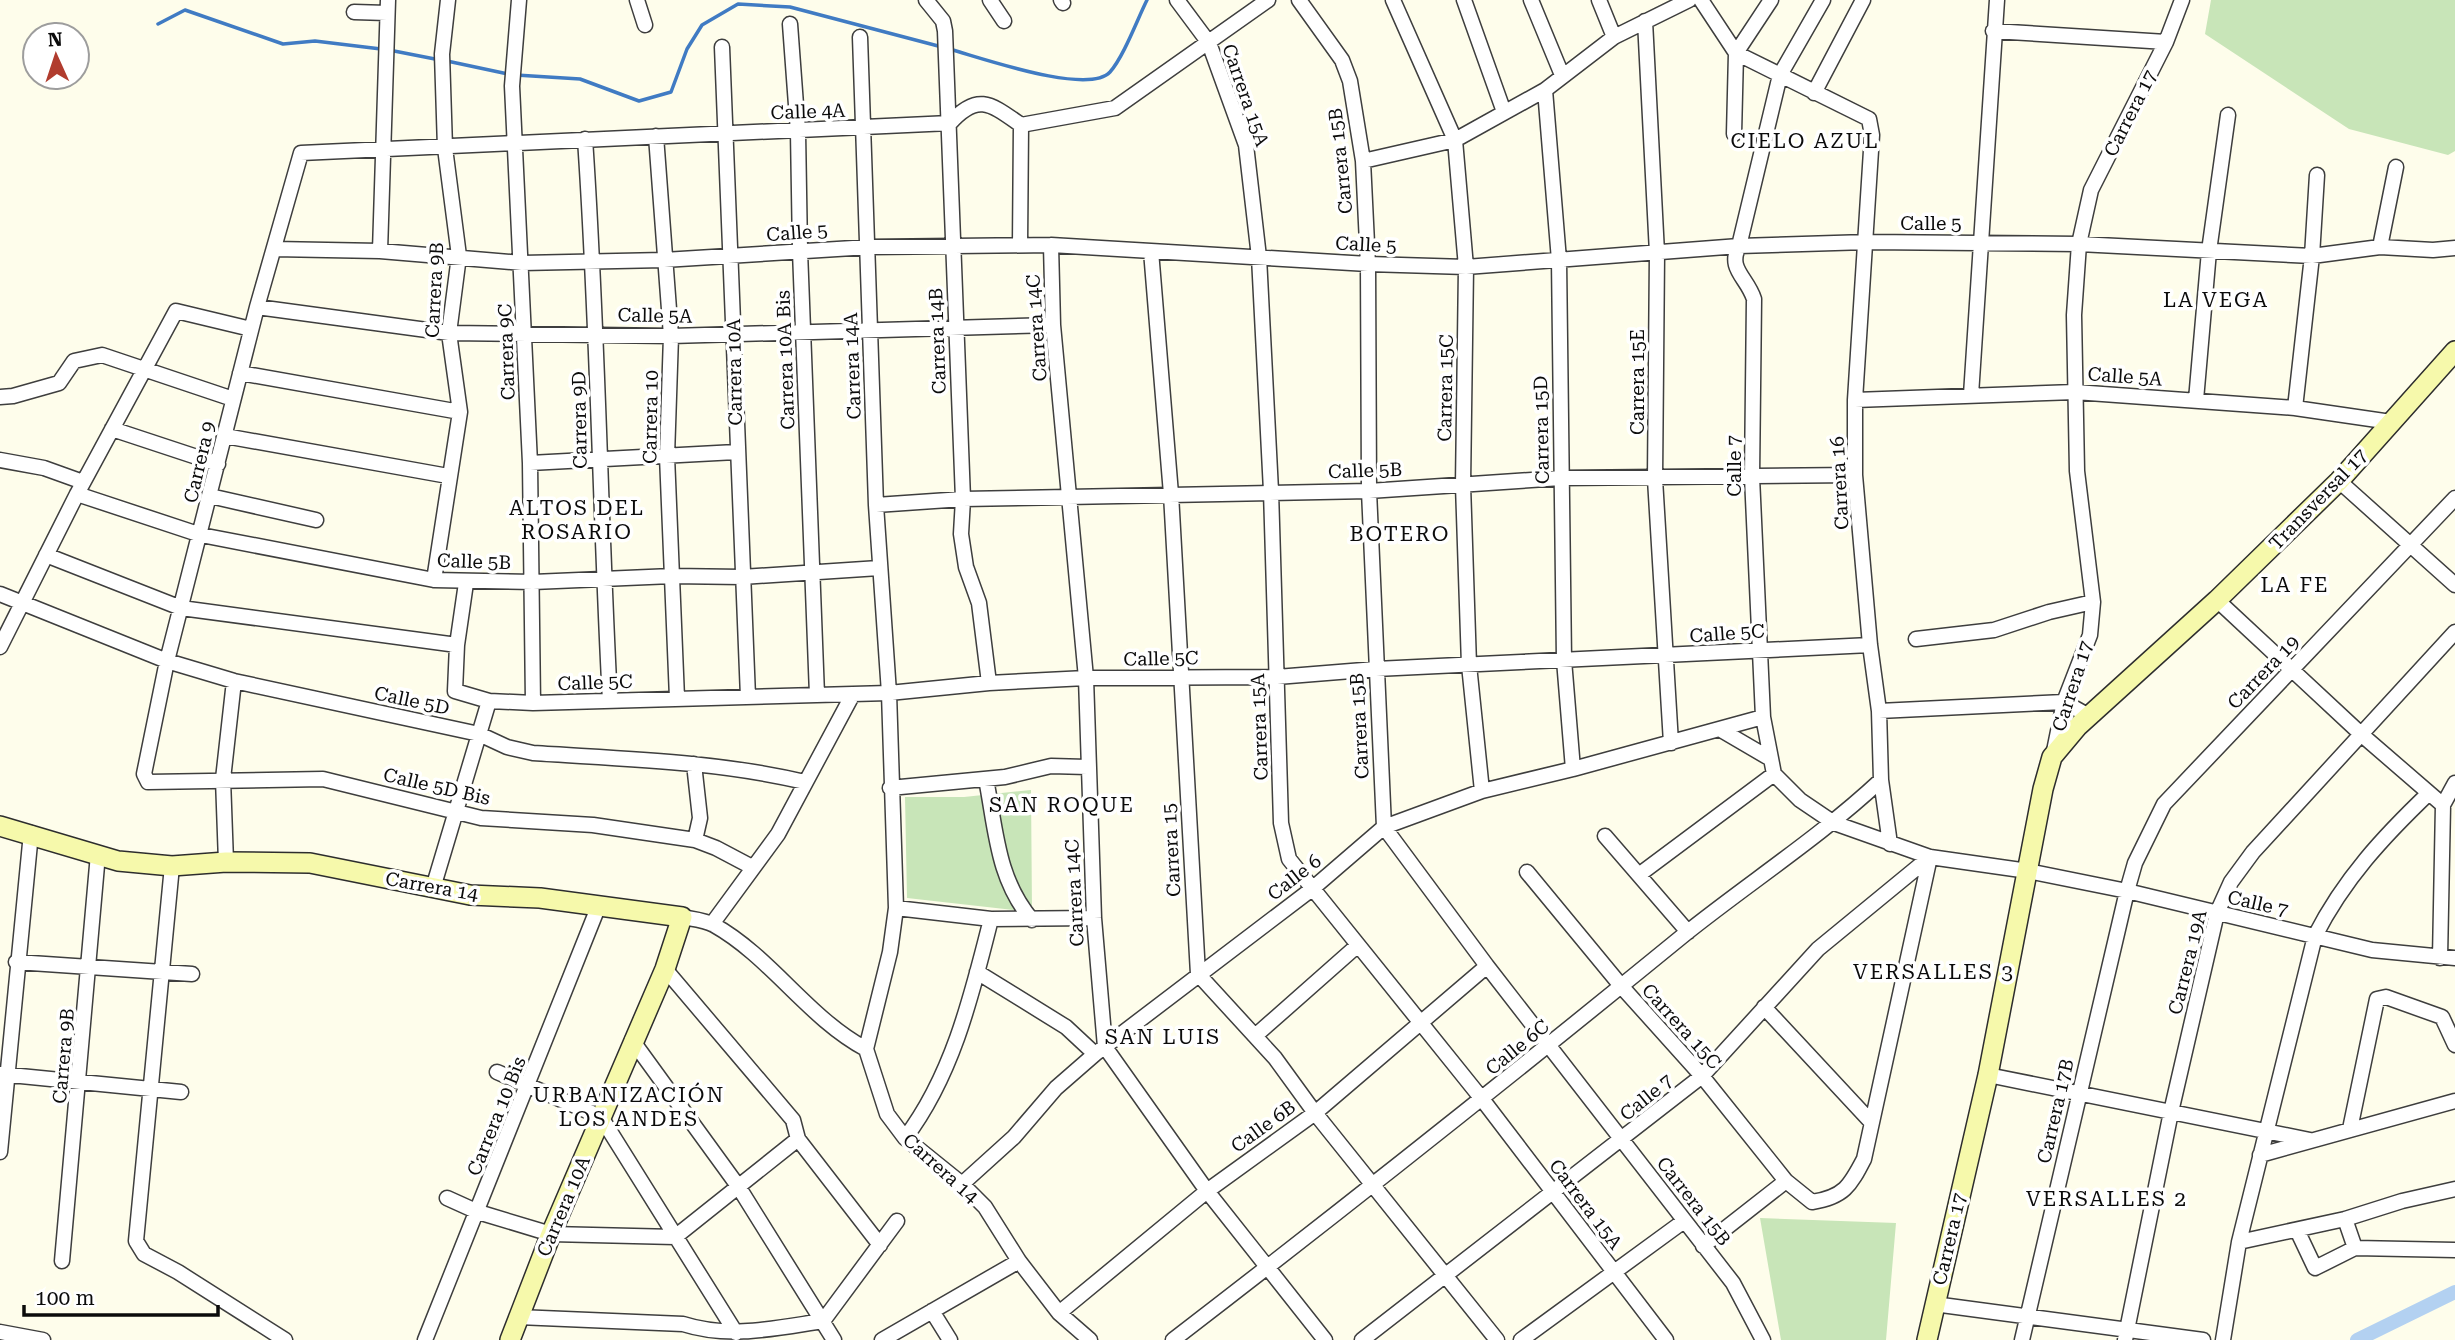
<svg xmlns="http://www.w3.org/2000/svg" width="2455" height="1340" viewBox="0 0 2455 1340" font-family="'Roboto Serif',serif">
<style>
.green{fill:#c8e5b8}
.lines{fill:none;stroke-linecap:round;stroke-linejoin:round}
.stream{stroke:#407bc3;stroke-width:3.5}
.canal{stroke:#b3d1f1;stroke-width:14}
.street-casing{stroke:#3e3e3e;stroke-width:17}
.secondary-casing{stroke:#2d2d2d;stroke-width:22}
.street{stroke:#fff;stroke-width:14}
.secondary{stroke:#f6f9ab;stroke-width:19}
.labels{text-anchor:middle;stroke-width:7;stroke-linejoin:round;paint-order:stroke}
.street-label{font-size:19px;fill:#0b0b0b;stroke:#fff}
.neighbourhood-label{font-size:21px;letter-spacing:2px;fill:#0b0b0b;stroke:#fff}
</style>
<rect width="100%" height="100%" fill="#fefdeb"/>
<path class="green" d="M 2211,0 L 2455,0 L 2455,151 L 2448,155 L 2349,129 L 2205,34 Z
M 1031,790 L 1032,912 L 907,898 L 905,797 L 964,797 Z
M 1760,1218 L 1896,1223 L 1886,1340 L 1781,1340 Z"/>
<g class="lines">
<path class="stream" d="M 158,24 L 185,10 L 283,44 L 315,41 L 381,49
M 949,49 C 979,57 1088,96 1110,72 C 1124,56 1137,20 1147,0
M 389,50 L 440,60
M 447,61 L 508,74
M 516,75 L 580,79 L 639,101 L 671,92 L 687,49 L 702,25 L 738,4 L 790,7 L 942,47"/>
<path class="canal" d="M 2357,1340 L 2455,1292"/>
<g class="street-casing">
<path id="street" d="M 519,0 L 512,86 L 530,463 L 533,703
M 637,0 L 645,25
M 926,0 L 943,21 L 945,31 L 963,499 L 961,534 L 966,567 L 979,603 L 989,683
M 990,0 L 1004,21
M 1061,0 L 1063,3
M 1177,0 L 1209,43 L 1246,145 L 1259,257 L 1271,491 L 1281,823 L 1289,859 L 1482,1099 L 1666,1340
M 1299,0 L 1342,60 L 1350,81 L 1363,161 L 1368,264 L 1369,491 L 1384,827 L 1487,966 L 1733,1283 L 1763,1340
M 1393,0 L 1455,140 L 1466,267 L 1463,485 L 1469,665 L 1482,791
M 1464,0 L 1504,112
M 1531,0 L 1562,75
M 1599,0 L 1614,37
M 1701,0 L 1736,53 L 1869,119 L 1872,135 L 1855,400 L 1855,475 L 1870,645 L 1879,711 L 1881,780 L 1890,844
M 1823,0 L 1780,75 L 1739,246 C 1727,269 1747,277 1754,299 L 1752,477 L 1763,717 L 1774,774 L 1800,800 L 1834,823 L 1930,857 L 2028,871 L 2127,891 L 2372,950 L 2455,958
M 354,12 L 387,13
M 1645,21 L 1657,253 L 1655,479 L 1671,743
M 790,24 L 798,132 L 800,251 L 817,695
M 1993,31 L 2166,42
M 860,37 L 876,505 L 889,693 L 896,908 L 890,952 L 866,1049 L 887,1114 L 905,1138 L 962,1184 L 985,1207 L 1019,1261 L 1059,1313 L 1090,1340
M 722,47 L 748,697
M 1545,90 L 1559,260 L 1564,660 L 1573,769
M 1814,93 L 1863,0
M 1734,134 L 1736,53 L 1771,0
M 656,136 L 671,336 L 667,456 L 677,698
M 585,139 C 598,326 600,514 610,701
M 1363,161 L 1455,140 L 1545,90 L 1614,37 L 1689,0
M 1020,245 L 1021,125
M 1051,245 L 1053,325 L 1086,678 L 1094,918 L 1105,1047 L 1207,1191 L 1325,1340
M 2380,247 L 2396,167
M 274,249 L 380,251 L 522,263 L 664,260 L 869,247 L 1051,245 L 1368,264 L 1466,267 L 1739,246 L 1867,242 L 2079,244 L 2312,256 L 2380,247 L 2433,250 L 2455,248
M 380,251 L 388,0
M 1151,251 L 1171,494 L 1198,974 L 1275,1058 L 1315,1113 L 1497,1340
M 257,307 L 449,333 L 671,336 L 1053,325
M 240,373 L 460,412
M 1971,395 L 1997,0
M 0,397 L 13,396 L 59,383 L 74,361 L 102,355 L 233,399
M 1855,400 L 2075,392 L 2295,408 L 2391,422
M 2196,400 L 2209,251 L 2228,115
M 2295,408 L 2312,256 L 2317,175
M 112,429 L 218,464
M 225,436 L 448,476
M 0,460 L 44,468 L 83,482
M 530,463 L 736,452
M 2339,481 L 2455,585
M 77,494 L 201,535 L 434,580 L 533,582 L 672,576 L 742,577 L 879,568
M 210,496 L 316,520
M 876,505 L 963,499 L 1369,491 L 1561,478 L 1855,475
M 46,555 L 181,608 L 457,645
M 434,580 L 460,412 L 449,333 L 459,256 L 445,148 L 442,54 L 448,0
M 466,583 L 457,645 L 455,691 L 489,701 L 533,703 L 889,693 L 989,683 L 1086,678 L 1277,677 L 1376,669 L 1870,645
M 0,594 L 167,661 L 234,681 L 479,734 L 507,747 L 533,753 C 624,759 716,761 805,782
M 2217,600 L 2362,735 L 2443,805
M 1916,639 L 1994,630 L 2049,612 L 2093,602
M 0,647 L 77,494 L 176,311 L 251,329
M 1879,711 L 2064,702 L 2089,716
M 1721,730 L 1769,758
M 2053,756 L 2064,702 L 2090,635 L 2093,602 L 2077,471 L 2074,315 L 2079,244 L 2091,190 L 2166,42 L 2182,0
M 694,764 L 700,818 L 695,840
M 986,779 C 996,830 997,879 1032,920
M 890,788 L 1005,777 L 1051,766 L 1087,767
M 1605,836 L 1688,932
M 226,862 L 223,779 L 234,681
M 172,866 L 136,1241 L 144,1254 L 178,1272 L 285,1340
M 752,867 L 716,848 L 695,840 L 593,825 L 481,818 L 323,779 L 148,782 L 144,774 L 167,661 L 257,307 L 301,153 L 950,123 C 978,92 991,104 1021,125 L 1115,108 L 1268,0
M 1527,872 L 1622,987 L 1702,1076 L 1786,1181 L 1812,1202 C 1844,1197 1850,1186 1864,1159 L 1930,857
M 1640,874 L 1774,774
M 433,888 L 489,701
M 896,908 L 991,919 L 1094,918
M 682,917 C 692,919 705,920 714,925 C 771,957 808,1018 866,1049
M 712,924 L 778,834 L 853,694
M 2440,958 L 2443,805 L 2455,783
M 16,962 L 192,974
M 665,969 L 793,1120 L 798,1139 L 880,1245
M 977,972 L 1066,1027 L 1095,1054
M 1764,1007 L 1872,1123
M 1255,1036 L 1358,945
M 632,1040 L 738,1186 L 834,1340
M 497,1072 L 601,1117 L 736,1333
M 0,1074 L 181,1092
M 1988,1075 L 2310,1140
M 2350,1129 L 2377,999 L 2386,997 L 2442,1017 L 2455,1045
M 905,1138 C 953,1075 972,994 991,919
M 0,1152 L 31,833
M 2260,1155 L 2455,1101
M 962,1184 L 1014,1137 L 1056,1088 L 1095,1054 L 1312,889 L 1384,827 L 1482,791 L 1573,769 L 1763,717
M 447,1198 L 478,1212 L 551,1234 L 675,1237 L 798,1139
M 2345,1219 L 2355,1248
M 2297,1230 L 2315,1268 L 2355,1248 L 2455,1250
M 2239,1242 L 2345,1219 L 2402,1201 L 2455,1189
M 1703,1246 L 1786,1181
M 62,1261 L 98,854
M 1934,1304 L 2203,1340
M 932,1311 L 950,1340
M 1059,1313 L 1207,1191 L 1315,1113 L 1487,966
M 518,1317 L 683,1324 C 730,1339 776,1328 823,1321 L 897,1221
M 0,1332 L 43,1340
M 425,1340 L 599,905
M 882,1340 L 1019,1261
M 1173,1340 C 1346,1207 1516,1072 1685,934 C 1750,882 1820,837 1881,780
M 1362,1340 L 1702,1076 L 1818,949 L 1930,857
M 1521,1340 L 1684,1221
M 2022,1340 L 2127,891 L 2135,863 L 2164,804 L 2455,498
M 2125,1340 L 2171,1112 L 2217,913 L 2231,882 L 2253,852 L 2455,632
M 2223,1340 L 2239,1242 L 2315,936 C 2344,879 2383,837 2429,793"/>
</g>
<g class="secondary-casing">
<path id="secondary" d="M 0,826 L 118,861 L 172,866 L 226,862 L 310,863 L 470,895 L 540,898 L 682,917 L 665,969 L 551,1234 L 510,1340
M 1927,1340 L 1988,1075 L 2043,789 L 2052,757 L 2078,726 L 2217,600 L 2339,481 L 2455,351"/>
</g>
<use href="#street" class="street"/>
<use href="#secondary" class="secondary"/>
</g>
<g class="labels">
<g class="street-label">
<text transform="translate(1246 95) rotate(71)" y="7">Carrera 15A</text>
<text transform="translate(808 111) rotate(-2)" y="7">Calle 4A</text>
<text transform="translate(2130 113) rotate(-63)" y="7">Carrera 17</text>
<text transform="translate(1340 161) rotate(-96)" y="7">Carrera 15B</text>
<text x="1931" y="230">Calle 5</text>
<text transform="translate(797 232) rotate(-4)" y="7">Calle 5</text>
<text transform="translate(1366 244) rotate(3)" y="7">Calle 5</text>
<text transform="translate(434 290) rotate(-87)" y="7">Carrera 9B</text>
<text transform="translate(655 315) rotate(1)" y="7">Calle 5A</text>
<text transform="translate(1036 328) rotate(-94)" y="7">Carrera 14C</text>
<text transform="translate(937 341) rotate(-92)" y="7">Carrera 14B</text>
<text transform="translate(506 352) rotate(-92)" y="7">Carrera 9C</text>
<text transform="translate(785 360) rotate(-92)" y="7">Carrera 10A Bis</text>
<text transform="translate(852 366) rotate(-92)" y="7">Carrera 14A</text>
<text transform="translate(734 372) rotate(-91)" y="7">Carrera 10A</text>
<text transform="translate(2125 376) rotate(4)" y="7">Calle 5A</text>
<text transform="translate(1637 382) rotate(-90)" y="7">Carrera 15E</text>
<text transform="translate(1445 388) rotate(-89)" y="7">Carrera 15C</text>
<text transform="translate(650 417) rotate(-89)" y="7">Carrera 10</text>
<text transform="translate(579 420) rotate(-91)" y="7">Carrera 9D</text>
<text transform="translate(1541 430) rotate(-91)" y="7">Carrera 15D</text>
<text transform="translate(199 462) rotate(-77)" y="7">Carrera 9</text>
<text transform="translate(1734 466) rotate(-90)" y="7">Calle 7</text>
<text transform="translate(1365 470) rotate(-2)" y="7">Calle 5B</text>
<text transform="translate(1839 483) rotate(-93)" y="7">Carrera 16</text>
<text transform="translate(2318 499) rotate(-46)" y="7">Transversal 17</text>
<text transform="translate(474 561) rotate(2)" y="7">Calle 5B</text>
<text transform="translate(1727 633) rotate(-4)" y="7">Calle 5C</text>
<text transform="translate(1161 658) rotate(-1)" y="7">Calle 5C</text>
<text transform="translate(2263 672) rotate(-46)" y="7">Carrera 19</text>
<text transform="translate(595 682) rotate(-2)" y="7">Calle 5C</text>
<text transform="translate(2072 686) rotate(-72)" y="7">Carrera 17</text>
<text transform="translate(412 700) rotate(12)" y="7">Calle 5D</text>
<text transform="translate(1359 726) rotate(-93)" y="7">Carrera 15B</text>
<text transform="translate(1259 727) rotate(-92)" y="7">Carrera 15A</text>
<text transform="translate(437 786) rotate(13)" y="7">Calle 5D Bis</text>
<text transform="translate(1171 850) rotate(-93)" y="7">Carrera 15</text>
<text transform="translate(1294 877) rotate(-38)" y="7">Calle 6</text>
<text transform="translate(432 886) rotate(10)" y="7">Carrera 14</text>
<text transform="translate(1074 893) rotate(-93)" y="7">Carrera 14C</text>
<text transform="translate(2258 903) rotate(13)" y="7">Calle 7</text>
<text transform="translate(2187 962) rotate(-76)" y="7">Carrera 19A</text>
<text transform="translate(1682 1026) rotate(48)" y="7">Carrera 15C</text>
<text transform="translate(1517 1047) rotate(-39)" y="7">Calle 6C</text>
<text transform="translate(63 1056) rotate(-85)" y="7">Carrera 9B</text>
<text transform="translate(1646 1097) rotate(-39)" y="7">Calle 7</text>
<text transform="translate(2055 1111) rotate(-77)" y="7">Carrera 17B</text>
<text transform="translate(496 1116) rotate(-68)" y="7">Carrera 10 Bis</text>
<text transform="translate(1263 1126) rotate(-36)" y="7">Calle 6B</text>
<text transform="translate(941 1168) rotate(42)" y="7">Carrera 14</text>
<text transform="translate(1694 1201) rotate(52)" y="7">Carrera 15B</text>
<text transform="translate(1586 1204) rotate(53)" y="7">Carrera 15A</text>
<text transform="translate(563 1206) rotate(-67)" y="7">Carrera 10A</text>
<text transform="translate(1949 1239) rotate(-77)" y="7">Carrera 17</text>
</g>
<g class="neighbourhood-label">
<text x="1805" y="148">CIELO AZUL</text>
<text x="2216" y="307">LA VEGA</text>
<text x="577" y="515">ALTOS DEL<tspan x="577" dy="24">ROSARIO</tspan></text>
<text x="1400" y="541">BOTERO</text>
<text x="2295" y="592">LA FE</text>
<text x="1062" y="812">SAN ROQUE</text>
<text x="1934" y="979">VERSALLES 3</text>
<text x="1163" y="1044">SAN LUIS</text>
<text x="629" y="1102">URBANIZACIÓN<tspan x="629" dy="24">LOS ANDES</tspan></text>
<text x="2107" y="1206">VERSALLES 2</text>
</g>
</g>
<g transform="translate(56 56) rotate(357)"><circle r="33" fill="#ffffff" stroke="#9d9d9d" stroke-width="2"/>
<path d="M0-5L12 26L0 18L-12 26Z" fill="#b13c2e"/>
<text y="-10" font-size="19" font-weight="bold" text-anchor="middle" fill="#0b0b0b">N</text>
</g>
<path d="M24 1305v10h194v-10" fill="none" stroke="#0b0b0b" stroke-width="3.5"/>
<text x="35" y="1305" font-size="21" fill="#0b0b0b" stroke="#ffffff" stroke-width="5" paint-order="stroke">100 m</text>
</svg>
